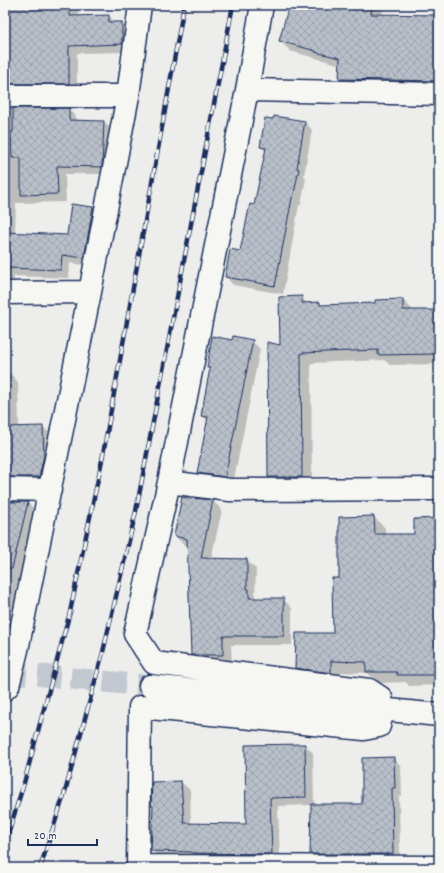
<svg xmlns="http://www.w3.org/2000/svg" width="444" height="873" viewBox="0 0 444 873" font-family="Dekko,sans-serif">
<style>
.shadow{fill:#0003}
.building{fill:url(#building-cross-hatch);stroke:#1b2f5e}
.lines{fill:none;stroke-linecap:round;stroke-linejoin:round}
.minor-tunnel{stroke:#c3c8d0;stroke-width:22;stroke-dasharray:22 11;stroke-linecap:butt}
.minor-casing{stroke:#1b2f5e;stroke-width:25}
.minor{stroke:#f6f6f2;stroke-width:22}
.rail-casing{stroke:#1b2f5e;stroke-width:4.5}
.rail{stroke:#f6f6f2;stroke-width:3;stroke-dasharray:9;stroke-linecap:butt}
</style>
<defs>
<pattern id="building-cross-hatch" width="8" height="8" patternUnits="userSpaceOnUse"><rect width="8" height="8" fill="#b9bfc8"/><path d="M0 0l8 8M0 8l8-8" fill="none" stroke="#9ea4ae"/></pattern>
</defs>
<rect width="100%" height="100%" fill="#edeeec"/>
<filter id="ink" filterUnits="userSpaceOnUse"><feTurbulence type="fractalNoise" baseFrequency=".025" numOctaves="2"/><feDisplacementMap in="SourceGraphic" scale="8" xChannelSelector="R" yChannelSelector="G"/><feConvolveMatrix kernelMatrix="1 2 1 2 8 2 1 2 1" color-interpolation-filters="sRGB"/></filter>
<g filter="url(#ink)">
<path class="shadow" d="M 5,5 L 79,5 L 78,17 L 109,16 L 116,23 L 122,23 L 130,31 L 130,52 L 77,53 L 77,91 L 5,95 Z
M 288,5 L 384,5 L 382,15 L 439,16 L 439,90 L 350,88 L 340,78 L 341,65 L 290,51 L 280,41 L 287,14 Z
M 5,109 L 69,110 L 77,118 L 77,121 L 104,122 L 112,130 L 110,174 L 65,174 L 66,202 L 16,203 L 15,234 L 68,236 L 93,208 L 101,216 L 92,266 L 70,263 L 69,278 L 14,276 L 14,289 L 5,292 Z
M 305,122 L 312,130 L 304,176 L 306,178 L 301,205 L 299,205 L 283,294 L 233,285 L 226,277 L 241,252 L 255,206 L 266,152 L 261,147 Z
M 301,297 L 308,304 L 320,303 L 322,306 L 376,304 L 403,300 L 414,311 L 439,311 L 439,403 L 438,364 L 390,365 L 384,360 L 311,363 L 312,487 L 280,487 L 269,477 L 281,346 Z
M 233,341 L 252,341 L 260,349 L 233,484 L 205,480 L 198,473 L 208,421 L 202,416 L 211,371 L 208,367 Z
M 5,373 L 10,373 L 18,382 L 19,428 L 43,427 L 52,436 L 48,486 L 13,485 L 5,477 Z
M 213,501 L 222,510 L 211,559 L 247,560 L 256,569 L 255,597 L 258,599 L 283,599 L 292,608 L 292,645 L 231,645 L 232,664 L 201,664 L 192,655 L 188,546 L 184,545 L 175,536 Z
M 5,502 L 28,503 L 38,513 L 14,609 L 5,607 Z
M 374,517 L 385,528 L 385,535 L 415,535 L 439,519 L 439,685 L 409,686 L 406,682 L 378,683 L 368,673 L 341,672 L 341,683 L 308,679 L 296,668 L 334,634 L 340,579 L 340,518 Z
M 305,745 L 313,753 L 314,805 L 363,805 L 393,758 L 401,766 L 402,796 L 399,796 L 400,862 L 319,861 L 311,854 L 312,805 L 278,806 L 280,862 L 161,859 L 152,851 L 154,807 L 152,806 L 153,783 L 181,782 L 190,790 L 191,824 L 247,825 Z"/>
<path class="building" d="M 5,5 L 70,5 L 70,16 L 109,15 L 109,22 L 122,22 L 122,44 L 69,46 L 69,84 L 5,84 Z
M 289,5 L 372,5 L 371,14 L 439,15 L 439,81 L 339,79 L 340,58 L 315,52 L 316,51 L 279,41 Z
M 13,108 L 69,108 L 69,120 L 104,121 L 102,167 L 57,166 L 58,194 L 21,195 L 21,158 L 12,158 L 11,132 L 13,132 Z
M 274,116 L 305,121 L 297,168 L 299,169 L 293,198 L 292,198 L 275,286 L 225,277 L 230,249 L 240,251 L 250,204 L 254,205 L 266,148 L 260,147 L 265,118 L 273,119 Z
M 71,204 L 93,207 L 84,258 L 62,255 L 61,270 L 5,268 L 5,232 L 67,235 Z
M 302,296 L 302,303 L 320,302 L 320,305 L 375,303 L 375,300 L 403,299 L 403,310 L 439,310 L 439,354 L 378,355 L 378,350 L 301,353 L 302,477 L 268,477 L 267,342 L 280,345 L 279,297 Z
M 212,336 L 232,340 L 233,336 L 253,340 L 225,477 L 197,473 L 208,417 L 201,416 L 210,368 L 207,368 Z
M 43,426 L 44,455 L 39,477 L 5,477 L 5,427 Z
M 182,497 L 191,499 L 192,498 L 213,500 L 201,558 L 247,559 L 247,589 L 249,589 L 249,598 L 284,598 L 284,636 L 223,636 L 223,655 L 191,655 L 187,539 L 174,536 Z
M 5,502 L 28,502 L 12,569 L 5,568 Z
M 374,516 L 375,534 L 414,534 L 414,519 L 439,518 L 439,675 L 397,675 L 397,672 L 366,672 L 366,662 L 331,661 L 331,673 L 295,668 L 296,633 L 333,633 L 332,578 L 339,578 L 339,517 Z
M 305,744 L 306,797 L 270,798 L 272,854 L 192,853 L 192,852 L 151,851 L 153,806 L 151,806 L 152,782 L 181,781 L 184,823 L 246,824 L 245,745 Z
M 394,757 L 395,788 L 392,788 L 393,854 L 310,854 L 311,804 L 362,804 L 362,758 Z"/>
<g class="lines">
<path class="minor-tunnel" d="M 5,672 L 150,686"/>
<g class="minor-casing">
<path id="minor" d="M 247,90 L 439,94
M 5,96 L 128,96
M 5,293 L 90,292
M 169,482 L 230,490 L 439,489
M 5,489 L 50,490
M 150,686 L 439,715
M 5,689 L 8,686 L 17,650 L 90,292 L 128,96 L 140,5
M 138,866 L 439,867
M 138,868 L 140,707 L 364,729 L 379,726 L 383,709 L 381,698 L 369,690 L 154,663 L 135,634 L 169,482 L 247,90 L 262,5"/>
</g>
<use href="#minor" class="minor"/>
<g class="rail-casing">
<path id="rail" d="M 5,844 L 24,783 L 70,612 L 102,460 L 184,5
M 40,868 L 65,792 L 103,652 L 136,511 L 233,5"/>
</g>
<use href="#rail" class="rail"/>
</g>
</g>
<rect width="444" height="873" fill="none" stroke="#f6f6f2" stroke-width="20"/>
<rect x="10" y="10" width="424" height="853" fill="none" stroke="#1b2f5e" stroke-width="1.5" filter="url(#ink)"/>
<path d="M28 839v6h69v-6" fill="none" stroke="#1b2f5e" stroke-width="2"/>
<text x="34" y="839" font-size="12" fill="#1b2f5e" stroke="#f6f6f2" stroke-width="3" paint-order="stroke">20 m</text>
</svg>
